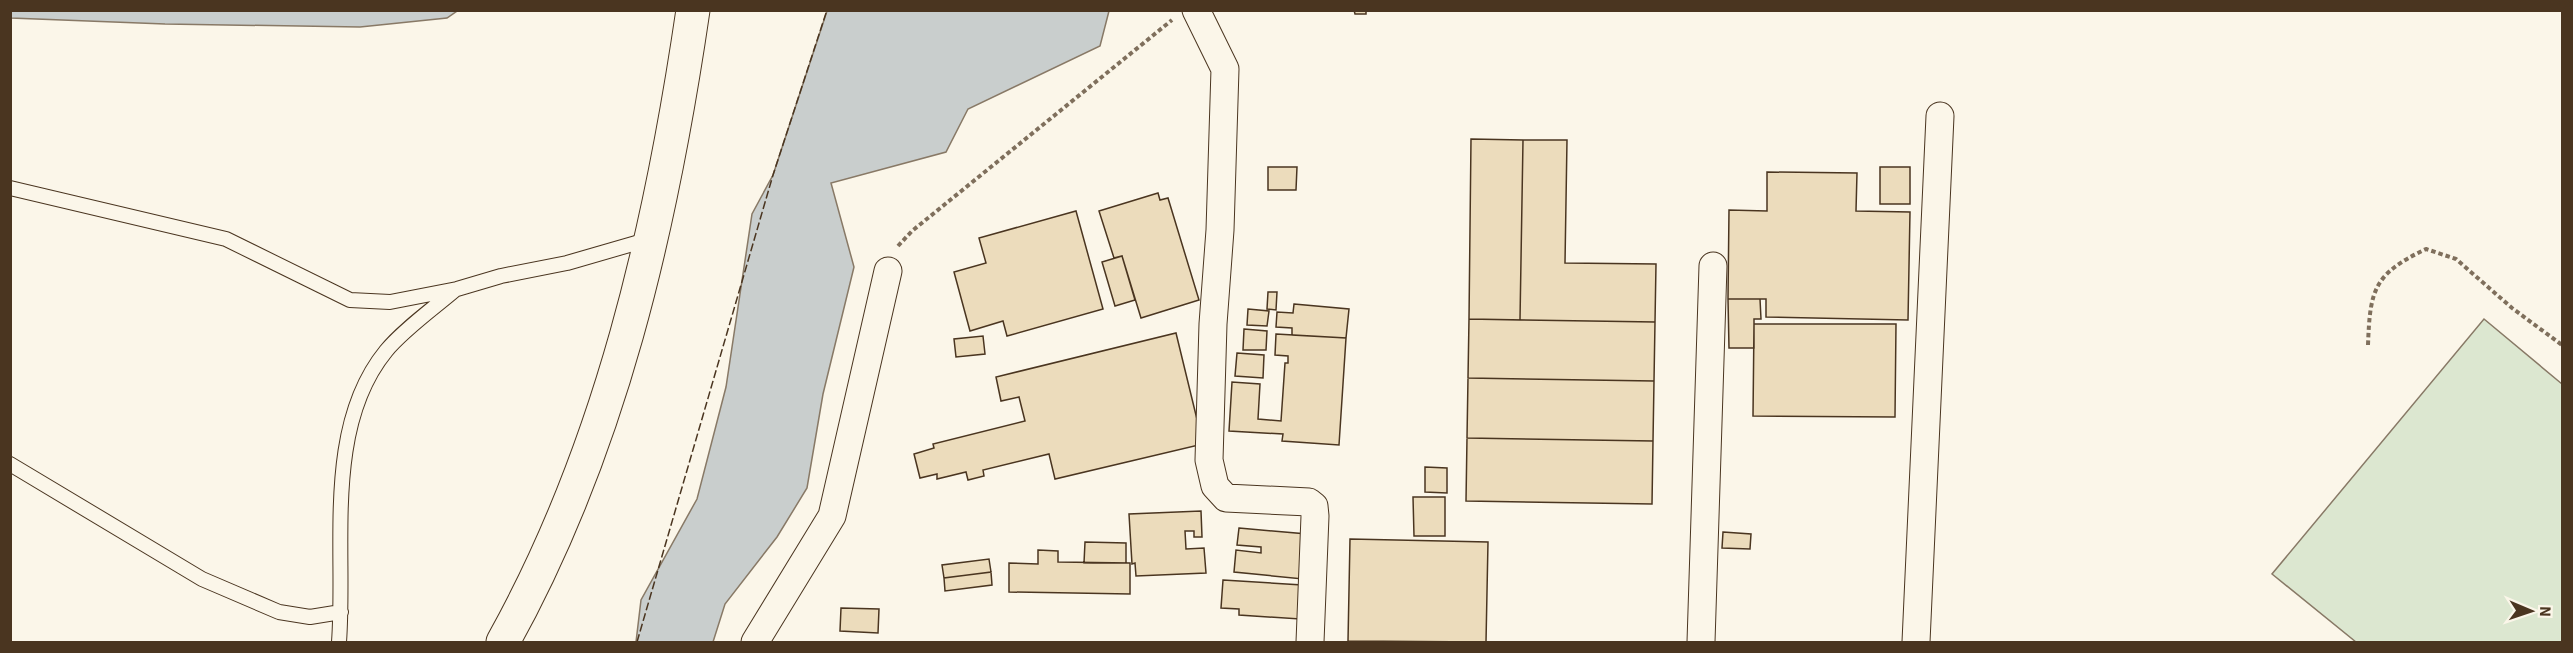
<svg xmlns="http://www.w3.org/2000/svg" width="2573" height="653" viewBox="0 0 2573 653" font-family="'Source Sans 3',sans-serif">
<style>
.green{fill:#dce7d0;stroke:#887966;stroke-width:1.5}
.water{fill:#c9cecd;stroke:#887966;stroke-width:1.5}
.building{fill:#ecdcbc;stroke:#4a3520;stroke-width:1.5}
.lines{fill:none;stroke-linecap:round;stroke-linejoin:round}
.lane-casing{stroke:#4a3520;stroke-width:16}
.street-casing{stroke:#4a3520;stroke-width:29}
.secondary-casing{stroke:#4a3520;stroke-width:35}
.path{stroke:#7f6f5c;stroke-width:4;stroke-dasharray:4.5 3;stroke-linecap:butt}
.lane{stroke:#fbf6e9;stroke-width:14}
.street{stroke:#fbf6e9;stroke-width:27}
.secondary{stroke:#fbf6e9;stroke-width:33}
.fence{stroke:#4a3520;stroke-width:1.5;stroke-dasharray:8 3;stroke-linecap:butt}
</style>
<rect width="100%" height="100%" fill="#fbf6e9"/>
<path class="green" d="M 2484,319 L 2562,384 L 2562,642 L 2356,642 L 2272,574 Z"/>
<path class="water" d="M 11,10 L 457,10 L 457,11 L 447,18 L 360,27 L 165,24 L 11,18 Z
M 827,11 L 1109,11 L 1100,46 L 968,109 L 946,152 L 831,183 L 854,267 L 823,394 L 807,488 L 777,537 L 725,604 L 713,642 L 636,642 L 641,600 L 697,499 L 726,387 L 752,214 L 773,175 Z"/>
<path class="building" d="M 1354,10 L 1366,10 L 1366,14 L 1355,14 Z
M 1471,139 L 1523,140 L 1520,320 L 1469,319 Z
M 1523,140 L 1567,140 L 1565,263 L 1656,264 L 1655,322 L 1520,320 Z
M 1268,167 L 1297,167 L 1296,190 L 1268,190 Z
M 1880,167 L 1910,167 L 1910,204 L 1880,204 Z
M 1767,172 L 1857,173 L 1856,211 L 1910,212 L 1908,320 L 1766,317 L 1766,299 L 1728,299 L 1729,210 L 1767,211 Z
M 1158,193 L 1160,200 L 1168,198 L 1199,300 L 1141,318 L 1122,256 L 1114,258 L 1099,211 Z
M 1076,211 L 1103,309 L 1007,336 L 1003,321 L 970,331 L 954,272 L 986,263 L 979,238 Z
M 1122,256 L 1135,300 L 1115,306 L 1102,262 Z
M 1268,292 L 1277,292 L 1276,310 L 1267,309 Z
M 1728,299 L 1760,299 L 1761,319 L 1754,319 L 1754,348 L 1729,348 Z
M 1294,304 L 1349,309 L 1346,338 L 1292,335 L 1292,328 L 1276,327 L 1277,312 L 1293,313 Z
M 1248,309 L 1269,311 L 1267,326 L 1247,325 Z
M 1469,319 L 1655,322 L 1654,381 L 1468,378 Z
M 1754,324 L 1896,324 L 1895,417 L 1753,416 Z
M 1244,329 L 1267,331 L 1266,350 L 1243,350 Z
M 1176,333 L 1203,444 L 1055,479 L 1049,454 L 983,470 L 984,476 L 968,480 L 966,472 L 937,479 L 937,474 L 920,478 L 914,454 L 934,448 L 933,444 L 1025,421 L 1019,397 L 1001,401 L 996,377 Z
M 1276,334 L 1346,338 L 1339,445 L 1282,441 L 1283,434 L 1229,431 L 1232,382 L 1260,384 L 1258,419 L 1281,421 L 1285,363 L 1288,363 L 1288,356 L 1275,355 Z
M 983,336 L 985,354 L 956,357 L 954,339 Z
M 1237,353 L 1264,355 L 1263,378 L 1235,376 Z
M 1468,378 L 1654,381 L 1653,441 L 1467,438 Z
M 1467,438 L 1653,441 L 1652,504 L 1466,501 Z
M 1425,467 L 1447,468 L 1447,493 L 1425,492 Z
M 1413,497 L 1445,497 L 1445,536 L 1414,536 Z
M 1201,511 L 1202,537 L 1194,537 L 1194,531 L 1185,531 L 1186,549 L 1204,548 L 1206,573 L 1136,576 L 1135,563 L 1132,564 L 1129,514 Z
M 1239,528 L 1307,534 L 1303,579 L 1234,572 L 1236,550 L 1261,553 L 1261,547 L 1237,545 Z
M 1723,532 L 1751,534 L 1750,549 L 1722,548 Z
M 1350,539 L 1488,542 L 1486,642 L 1348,641 Z
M 1085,542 L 1126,543 L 1126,563 L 1084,563 Z
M 1038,550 L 1058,551 L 1058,562 L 1130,563 L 1130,594 L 1009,592 L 1009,563 L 1038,564 Z
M 989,559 L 991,572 L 944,578 L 942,565 Z
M 991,572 L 992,585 L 945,591 L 944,578 Z
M 1223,580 L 1302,585 L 1300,619 L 1239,615 L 1239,609 L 1221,608 Z
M 841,608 L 879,609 L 878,633 L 840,631 Z"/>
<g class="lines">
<g class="lane-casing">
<path id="lane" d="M 10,188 L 226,239 L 350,300 L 390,302 L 457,289 L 501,276 L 567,263 L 650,239
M 10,464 L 202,579 L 279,612 L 310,617 L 341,612
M 339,642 C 346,549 323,428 386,351 C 403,330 434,308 455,290"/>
</g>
<g class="street-casing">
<path id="street" d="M 1196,10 L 1225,69 L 1220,230 L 1213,324 L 1209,460 L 1215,486 L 1226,498 L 1309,502 L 1314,506 L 1315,516 L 1310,642
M 755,642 L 832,516 L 888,271
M 1701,642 L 1713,266
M 1916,642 L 1940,116"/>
</g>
<g class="secondary-casing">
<path id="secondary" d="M 503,642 C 611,448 661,228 693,10"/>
</g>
<path class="path" d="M 898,246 L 912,231 L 1172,20
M 2368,345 C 2370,289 2374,274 2426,249 L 2456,259 L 2512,308 L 2562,345"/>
<use href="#lane" class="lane"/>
<use href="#street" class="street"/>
<use href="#secondary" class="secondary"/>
<path class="fence" d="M 637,642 L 773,175 L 827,10"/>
</g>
<rect width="2573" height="653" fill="none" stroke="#4a3520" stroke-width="24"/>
<g transform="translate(2531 611) rotate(92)" stroke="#fbf6e9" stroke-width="4.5" paint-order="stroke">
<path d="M0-4.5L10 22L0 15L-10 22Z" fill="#4a3520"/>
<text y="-9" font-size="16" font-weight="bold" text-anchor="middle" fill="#4a3520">N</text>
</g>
</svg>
